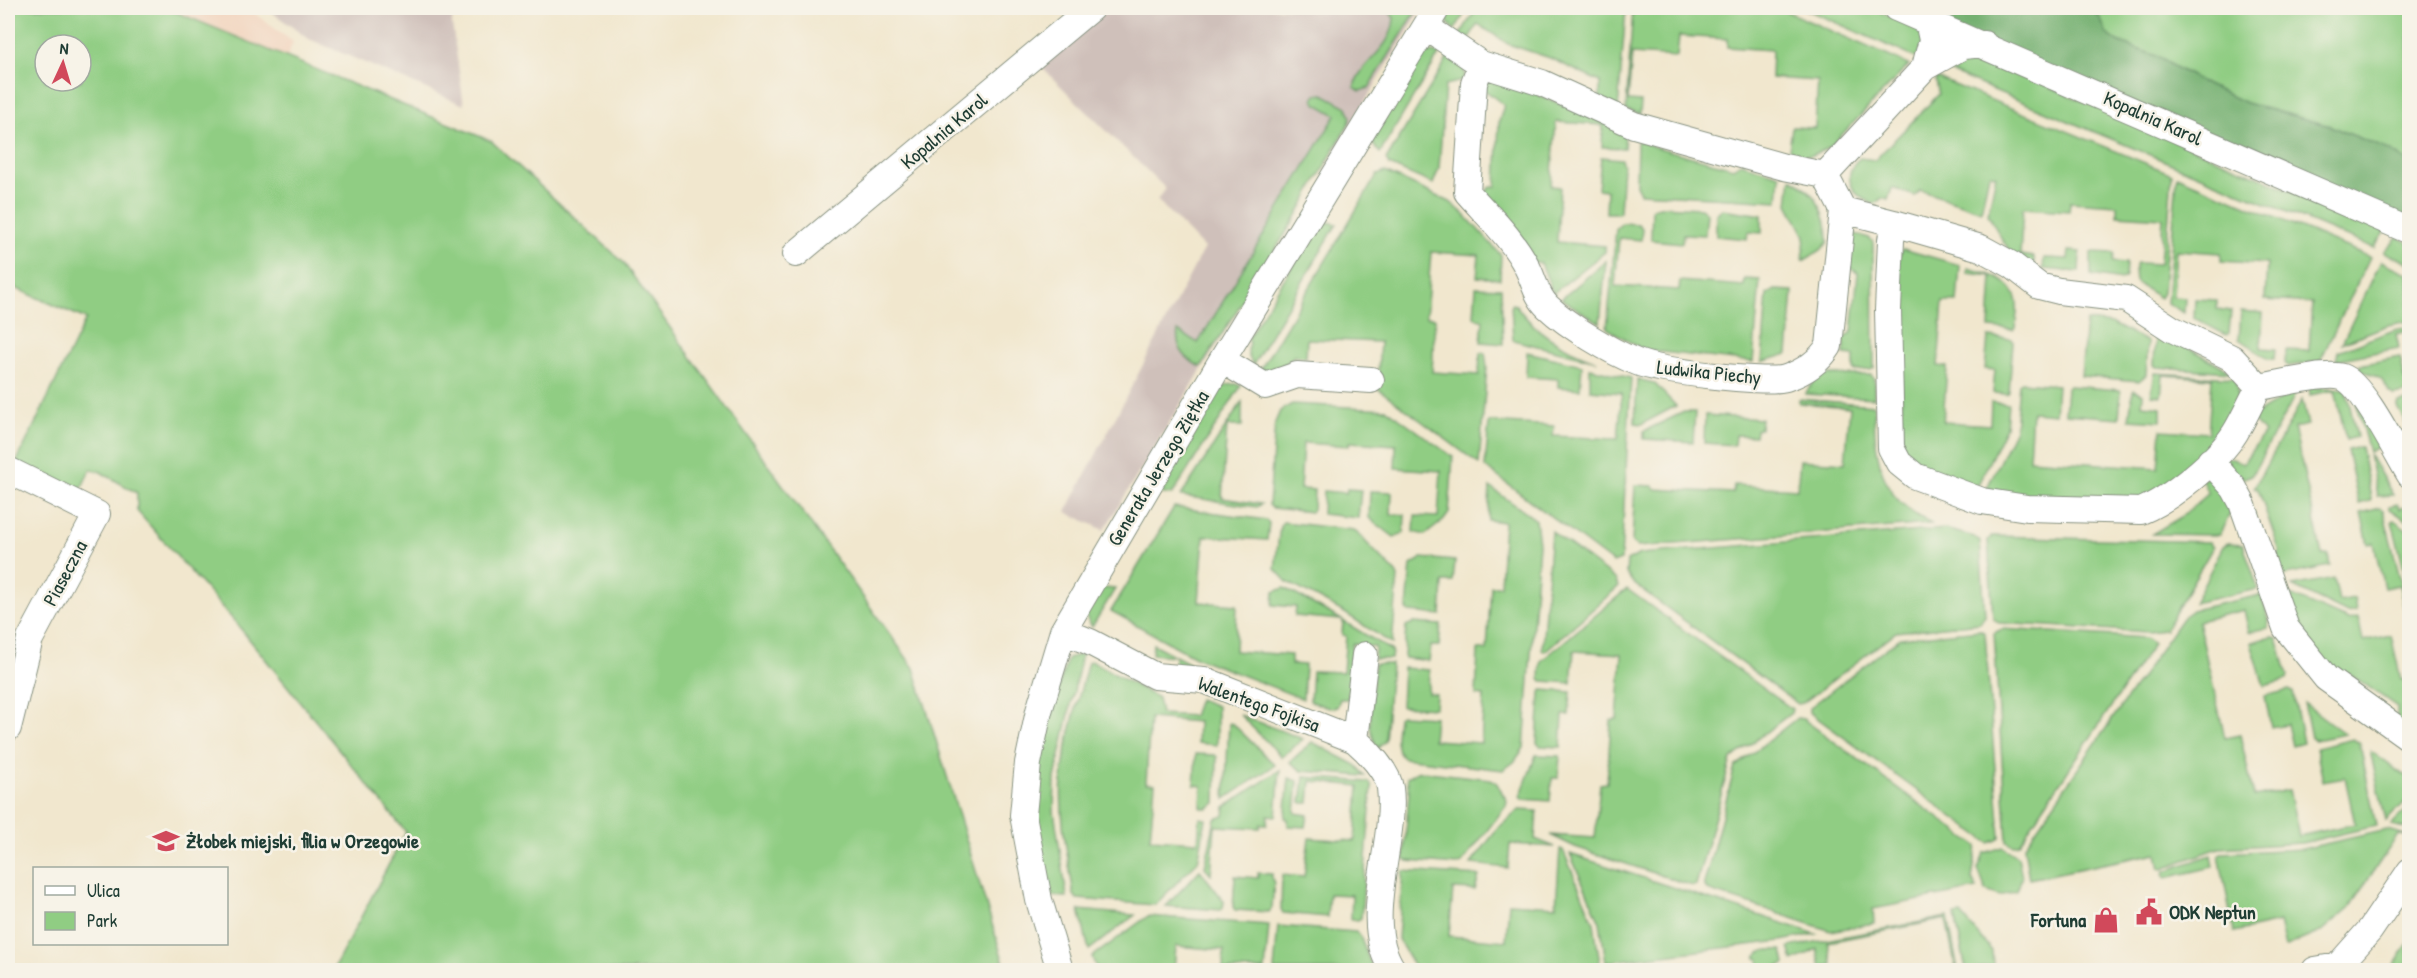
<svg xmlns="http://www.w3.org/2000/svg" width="2417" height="978" viewBox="0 0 2417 978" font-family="'Patrick Hand',sans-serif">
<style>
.built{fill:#f2d4be}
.industrial{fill:#cfc0ba}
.green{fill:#90cd83;stroke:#58855c;stroke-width:1.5;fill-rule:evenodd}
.forest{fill:#74b071;stroke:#4a7652;stroke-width:1.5}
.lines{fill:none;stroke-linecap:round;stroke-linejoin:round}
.minor-casing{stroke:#889281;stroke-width:28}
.minor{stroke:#fff;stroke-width:26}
.labels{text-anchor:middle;stroke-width:5;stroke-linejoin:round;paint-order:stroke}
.street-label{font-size:20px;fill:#1f3d34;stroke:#f7f3e8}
.poi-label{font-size:20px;font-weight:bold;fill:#1f3d34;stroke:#f7f3e8;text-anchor:start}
</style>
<rect width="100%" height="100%" fill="#f7f3e8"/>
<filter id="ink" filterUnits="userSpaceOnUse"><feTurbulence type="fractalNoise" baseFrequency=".0167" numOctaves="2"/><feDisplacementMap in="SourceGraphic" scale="12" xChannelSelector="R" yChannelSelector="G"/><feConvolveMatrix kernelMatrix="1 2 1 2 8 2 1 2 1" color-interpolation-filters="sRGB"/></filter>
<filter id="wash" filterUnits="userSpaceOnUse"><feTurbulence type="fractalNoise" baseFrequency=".008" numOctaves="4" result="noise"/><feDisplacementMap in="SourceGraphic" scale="24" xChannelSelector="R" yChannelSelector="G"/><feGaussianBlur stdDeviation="1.35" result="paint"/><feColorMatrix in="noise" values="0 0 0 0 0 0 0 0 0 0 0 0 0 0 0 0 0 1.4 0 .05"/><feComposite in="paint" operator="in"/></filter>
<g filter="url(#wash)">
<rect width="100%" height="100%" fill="#f1e7ce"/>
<path class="built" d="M 166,8 L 247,8 L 293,42 L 287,57 Z"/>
<path class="industrial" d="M 266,8 L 453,8 L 452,24 L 464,105 L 309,39 Z
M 1102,8 L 1422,8 L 1104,530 L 1066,512 L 1204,248 L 1157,200 L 1166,189 L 1036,62 Z"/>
<path class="green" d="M 8,8 L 166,8 L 491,141 L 623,262 L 914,668 L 1006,970 L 333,970 L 406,832 L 236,623 L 137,511 L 137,493 L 99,471 L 90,470 L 79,493 L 16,463 L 86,319 L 8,285 ZM 45,45 L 81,45 L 81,81 L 45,81 Z
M 1387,8 L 1418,8 L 1373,81 L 1369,88 L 1360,91 L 1354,87 C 1361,60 1392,51 1394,18 Z
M 1448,8 L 1468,8 L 1454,31 L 1447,21 Z
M 1477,8 L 1626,8 L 1618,110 L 1600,102 L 1600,82 L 1550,58 L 1508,44 L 1478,24 L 1467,41 L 1459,36 Z
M 1633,8 L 1779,8 L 1909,65 L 1829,148 L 1812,155 L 1788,159 L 1792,127 L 1815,128 L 1818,81 L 1771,78 L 1772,50 L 1727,47 L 1727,39 L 1679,36 L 1677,57 L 1632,54 L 1628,101 L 1641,102 L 1640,114 L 1626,110 Z
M 1803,8 L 1871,8 L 1920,29 L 1926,39 L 1916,58 Z
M 2090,8 L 2409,8 L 2409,163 L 2389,150 L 2330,126 L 2246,103 L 2207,85 L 2154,55 L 2120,43 L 2107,34 L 2100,18 Z
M 1427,52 L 1440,53 L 1380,153 L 1374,146 L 1372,137 L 1420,56 Z
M 1975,55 L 2386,231 L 2374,248 L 1943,69 Z
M 1449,56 L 1463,65 L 1465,75 L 1462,81 L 1445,85 L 1439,168 L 1433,184 L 1389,165 L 1386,160 Z
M 1935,77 L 2172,174 L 2163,293 L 2160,298 L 2136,283 L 2135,269 L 2137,263 L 2160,264 L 2163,218 L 2117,215 L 2117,205 L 2070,202 L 2069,211 L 2023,208 L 2020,255 L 2034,257 L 2034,266 C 2010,262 1999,233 1988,214 L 1996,175 L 1989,174 L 1981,211 L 1920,190 L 1915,196 L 1892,188 L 1888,200 L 1882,198 L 1875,204 C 1853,199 1839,174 1860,158 L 1875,160 L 1939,94 Z
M 1501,79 L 1622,130 L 1625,135 L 1624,148 L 1602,147 L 1603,125 L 1556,122 L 1551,186 L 1560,187 L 1557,242 L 1605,246 L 1605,252 L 1553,293 L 1541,263 L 1534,263 L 1485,194 L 1489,188 L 1496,186 L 1499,122 L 1504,105 L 1482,88 L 1490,80 Z
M 1323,94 L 1347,107 L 1351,117 L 1349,123 L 1296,217 L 1201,367 C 1186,360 1175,348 1178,331 L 1198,343 L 1336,115 L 1315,103 L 1313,99 L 1316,95 Z
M 1641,140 L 1652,146 L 1733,168 L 1741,163 L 1780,175 L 1778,201 L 1640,193 L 1636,185 L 1637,142 Z
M 1601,157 L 1621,159 L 1623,165 L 1620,211 L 1618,213 L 1606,213 L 1607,190 L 1598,189 Z
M 1385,172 L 1450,202 L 1464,214 L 1501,255 L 1500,279 L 1477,277 L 1479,255 L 1431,252 L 1426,317 L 1435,318 L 1432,372 L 1479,375 L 1480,353 L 1485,353 L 1487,367 L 1479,464 L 1377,388 L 1380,342 L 1307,339 L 1306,357 L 1294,356 C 1285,365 1274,374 1260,370 L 1377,175 Z
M 2177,176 L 2370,257 L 2320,361 L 2288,366 L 2285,363 L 2286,350 L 2309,351 L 2312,303 L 2265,300 L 2267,264 L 2221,261 L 2221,253 L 2176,250 L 2173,297 L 2185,298 L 2184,313 L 2167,303 Z
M 1791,178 C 1816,192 1828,213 1828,242 L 1821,250 L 1803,261 L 1805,236 L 1788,204 Z
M 1660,206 L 1701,208 L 1707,213 L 1705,235 L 1683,234 L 1682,243 L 1651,240 L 1652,208 Z
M 1722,209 L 1762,215 L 1762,233 L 1748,232 L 1747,239 L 1716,236 L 1716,214 Z
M 1327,222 L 1337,224 L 1253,365 L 1248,355 L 1249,336 L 1319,223 Z
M 1622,223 L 1638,224 L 1642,228 L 1641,240 L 1619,238 L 1615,286 L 1679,290 L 1680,281 L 1744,286 L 1745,279 L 1760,280 L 1753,362 L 1643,350 L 1607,328 L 1616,229 Z
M 1851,233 L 1869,238 L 1873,242 L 1874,368 L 1870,370 L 1854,371 L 1854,356 L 1844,355 L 1845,343 L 1839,342 L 1852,332 L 1858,273 L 1853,270 L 1845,259 Z
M 2397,237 L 2409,243 L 2409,263 L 2384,252 Z
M 1903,249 L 1960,265 L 1957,302 L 1943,302 L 1938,366 L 1947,367 L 1943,422 L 1990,425 L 1991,402 L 2008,404 L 2006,427 L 1976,489 L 1923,473 L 1903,454 L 1898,257 Z
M 2069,251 L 2080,252 L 2079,272 L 2043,269 L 2044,258 L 2068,259 Z
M 2091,252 L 2114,253 L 2113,262 L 2126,263 L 2125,278 L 2121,280 L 2091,275 Z
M 1606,261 L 1600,323 L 1561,299 Z
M 2381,261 L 2409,274 L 2409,321 L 2388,325 L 2342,343 Z
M 1968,268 C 1987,273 2014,280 2017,303 C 2018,311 2016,320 2015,328 L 2013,330 L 1989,328 L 1992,276 L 1968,273 Z
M 1476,287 L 1501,288 L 1503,344 L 1481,342 L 1483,320 L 1474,317 Z
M 1775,290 L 1793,291 L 1788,354 L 1762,362 L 1767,294 Z
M 2195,299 L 2217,300 L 2217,309 L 2231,311 L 2229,333 L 2226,335 L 2194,318 Z
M 1511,304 L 1516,305 C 1534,332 1566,350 1597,361 L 1513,340 Z
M 2241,311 L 2263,313 L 2261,348 L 2275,349 L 2274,359 L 2268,359 L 2239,339 Z
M 2086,321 L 2112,324 L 2148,342 L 2146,375 L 2139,381 L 2081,376 Z
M 2409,327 L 2409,331 L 2396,334 L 2399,348 L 2336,360 L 2338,351 L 2394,330 Z
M 2156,329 L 2232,372 L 2156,367 L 2154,365 Z
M 1988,337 L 2012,339 L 2013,342 L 2009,392 L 2007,394 L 1993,393 L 1995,370 L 1985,369 Z
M 1527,352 L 1582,365 L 1580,389 L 1558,387 L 1558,379 L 1526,377 Z
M 2400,357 L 2405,379 L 2409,378 L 2409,392 L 2394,395 L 2390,393 L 2381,379 L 2359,369 L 2360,365 Z
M 1590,368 L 1631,378 L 1621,560 L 1613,563 L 1485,467 L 1489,422 L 1554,426 L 1553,436 L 1618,439 L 1622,393 L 1590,390 Z
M 2155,373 L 2235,378 L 2239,401 L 2228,431 L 2160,493 L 2130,503 L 1985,492 L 2015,429 L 2019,384 L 2022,382 L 2057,385 L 2055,414 L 2032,412 L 2029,459 L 2158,468 L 2161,430 L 2208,433 L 2212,378 L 2163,375 L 2161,396 L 2151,395 Z
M 1819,375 L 1871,375 L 1874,379 L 1874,398 L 1805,394 Z
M 1637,379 L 1654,383 L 1676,406 L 1642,424 L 1635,423 Z
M 1236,384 L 1241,386 L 1172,495 L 1155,493 L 1217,391 L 1227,385 Z
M 2069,386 L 2120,390 L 2121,392 L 2119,418 L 2065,414 L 2067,387 Z
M 2309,387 L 2346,389 L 2357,437 L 2346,440 L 2335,390 L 2310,395 Z
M 2133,390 L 2143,394 L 2142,405 L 2161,407 L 2161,421 L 2129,419 Z
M 2292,392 L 2294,397 L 2252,475 L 2239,480 L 2226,459 L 2227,457 L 2243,463 L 2264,433 L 2252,419 L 2256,414 Z
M 1799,399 L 1874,405 C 1874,434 1876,471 1894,495 C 1903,507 1918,516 1931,524 L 1637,547 L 1632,542 L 1635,485 L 1654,486 L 1654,489 L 1733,493 L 1734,485 L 1797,489 L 1800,460 L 1845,463 L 1850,407 L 1799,403 Z
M 2302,400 L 2308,425 L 2294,428 L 2322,555 L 2328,554 L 2330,566 L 2277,577 L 2272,561 L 2280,552 L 2258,489 L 2254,488 Z
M 2355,400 L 2381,445 L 2369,452 Z
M 2409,401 L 2410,401 L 2409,429 L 2397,407 L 2399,403 Z
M 1242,402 L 1242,426 L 1227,426 L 1222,498 L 1261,504 L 1257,507 L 1181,496 Z
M 1292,404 L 1387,409 L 1453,457 L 1449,513 L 1444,520 L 1425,535 L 1414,532 L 1415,516 L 1438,517 L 1441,471 L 1395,468 L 1396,445 L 1349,442 L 1349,446 L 1303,443 L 1300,489 L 1314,490 L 1313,510 L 1311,512 L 1272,508 L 1269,505 L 1275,423 L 1280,411 Z
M 1684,412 L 1695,412 L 1693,442 L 1644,439 L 1644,431 Z
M 1705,415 L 1761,419 L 1760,428 L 1756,429 L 1755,436 L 1735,435 L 1734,445 L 1704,443 Z
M 2361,447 L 2371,498 L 2370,501 L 2359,504 L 2347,450 Z
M 2369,454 L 2393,495 L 2377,496 Z
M 2201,478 L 2208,478 L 2221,491 L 2231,512 L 2219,535 L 2152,534 L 2181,517 L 2208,494 Z
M 1490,487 L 1536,520 L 1539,544 L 1524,748 L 1514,762 L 1503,770 L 1403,758 C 1392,747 1397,731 1398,717 L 1401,715 L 1435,717 L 1433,740 L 1481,743 L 1484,696 L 1476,695 L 1478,650 L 1487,650 L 1491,586 L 1500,586 L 1504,522 L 1488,520 Z
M 1347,489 L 1361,490 L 1358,518 L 1322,514 L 1323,491 L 1346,493 Z
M 1370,491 L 1392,492 L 1391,514 L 1405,515 L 1404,533 L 1394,537 L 1369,518 Z
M 2397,504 L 2400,509 L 2409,505 L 2409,522 L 2389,508 L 2389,506 Z
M 1174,507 L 1266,520 L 1269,523 L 1267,540 L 1204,536 L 1199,602 L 1237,605 L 1235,651 L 1291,655 L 1291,664 L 1305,665 L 1303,699 L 1195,657 L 1111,611 Z
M 2380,508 L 2383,510 L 2409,614 L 2409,630 L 2399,585 L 2384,588 L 2374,543 L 2368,544 L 2361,513 Z
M 2394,520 L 2409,531 L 2409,590 L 2392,521 Z
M 1283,522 L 1354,530 L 1396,573 L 1398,577 L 1392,644 L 1345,613 L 1287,582 L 1275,569 L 1280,526 Z
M 1945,529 L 1975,537 L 1980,541 L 1985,615 L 1980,623 L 1896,632 L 1803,703 L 1798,704 L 1633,583 L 1626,573 L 1627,561 L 1640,554 Z
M 1551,531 L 1616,580 L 1618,587 L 1545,651 L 1542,650 Z
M 1992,536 L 2210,542 L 2213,547 L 2165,630 L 2148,632 L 1999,623 L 1993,618 L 1988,540 Z
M 2228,543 L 2243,544 L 2258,589 L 2194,603 L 2223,546 Z
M 1422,558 L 1455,561 L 1453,582 L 1443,582 L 1441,615 L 1409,612 L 1407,609 L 1411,565 Z
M 2334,578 L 2339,601 L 2354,598 L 2356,611 L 2347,613 L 2292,586 Z
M 1103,588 L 1115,589 L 1092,627 L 1085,615 L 1097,590 Z
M 1284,588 L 1342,620 L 1295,616 L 1296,607 L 1273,605 L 1274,592 Z
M 1627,589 L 1792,709 L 1791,713 L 1731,759 L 1696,885 L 1693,886 L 1575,847 L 1550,835 L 1595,838 L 1600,784 L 1607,783 L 1611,720 L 1617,719 L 1622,654 L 1574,651 L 1571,683 L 1542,681 L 1540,678 L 1541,661 Z
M 2283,592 L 2348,620 L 2358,618 L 2363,641 L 2391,635 L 2401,680 L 2409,678 L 2409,730 L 2397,721 L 2397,707 L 2350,674 L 2336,676 L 2295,626 Z
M 2261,595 L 2269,620 L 2268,628 L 2249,632 L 2244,610 L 2198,621 L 2225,738 L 2240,735 L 2254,797 L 2289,790 L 2299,836 L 2355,824 L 2345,777 L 2323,781 L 2316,748 L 2353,739 L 2360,744 L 2376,826 L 2302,843 L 2219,848 L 2160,869 L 2157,853 L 2029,879 L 2024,847 L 2182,618 L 2192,610 Z
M 1343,621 L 1392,651 L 1391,659 L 1374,659 L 1375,647 L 1352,644 L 1348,699 L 1340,699 L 1337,707 L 1329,708 L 1310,701 L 1312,671 L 1343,672 L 1346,636 L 1342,635 Z
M 1413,623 L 1441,625 L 1439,646 L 1431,646 L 1429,661 L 1405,658 L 1404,656 L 1406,626 Z
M 2002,629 L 2146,638 L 2153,644 L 2019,844 L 2013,845 L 2007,841 L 1994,633 Z
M 1980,630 L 1985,633 L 2000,837 L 1997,840 L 1989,843 L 1809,712 L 1809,708 L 1900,638 Z
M 2272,637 L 2277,638 L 2288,676 L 2287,680 L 2264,686 L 2251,642 Z
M 1153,644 L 1189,663 L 1187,668 L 1174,668 L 1175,656 L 1152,654 Z
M 1082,654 L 1055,778 L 1054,811 L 1067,897 L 1046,896 C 1042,870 1037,843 1035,817 C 1032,762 1051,710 1068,658 Z
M 1091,661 L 1158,698 L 1161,714 L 1193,716 L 1199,699 L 1217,706 L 1217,745 L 1197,743 L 1198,722 L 1150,718 L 1146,783 L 1155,784 L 1150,839 L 1198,842 L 1200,818 L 1206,819 L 1198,861 L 1155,905 L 1077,899 L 1074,895 C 1068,857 1059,818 1062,779 C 1066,740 1078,700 1088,662 Z
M 1374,664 L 1391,664 L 1385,741 L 1377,749 L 1370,727 Z
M 1403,668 L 1429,670 L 1428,693 L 1436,694 L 1435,708 L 1401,706 Z
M 1542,690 L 1571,692 L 1569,715 L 1563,715 L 1561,747 L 1540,746 L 1537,743 L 1540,692 Z
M 2289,690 L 2293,692 L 2303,743 L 2292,746 L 2287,724 L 2271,727 L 2265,696 Z
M 2304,703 L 2345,734 L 2315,740 L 2311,738 Z
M 1240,715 L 1303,739 L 1282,757 Z
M 1797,718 L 1803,719 L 1977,846 L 1972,879 L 1977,889 L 1873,909 L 1874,923 L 1831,931 L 1707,890 L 1704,884 L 1735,767 Z
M 1229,723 L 1233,724 L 1275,765 L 1225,799 Z
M 1312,742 L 1356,765 L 1365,776 L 1302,771 L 1290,762 Z
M 2370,751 L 2409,779 L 2409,798 L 2386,821 Z
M 1196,754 L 1215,755 L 1217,757 L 1216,803 L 1208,808 L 1201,808 L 1202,786 L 1194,785 Z
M 1536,755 L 1560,756 L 1558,778 L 1552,778 L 1550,801 L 1522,799 L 1520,797 Z
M 1280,770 L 1276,816 L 1268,815 L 1267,824 L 1261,824 L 1260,828 L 1215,826 L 1211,874 L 1205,867 L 1215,819 L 1224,816 L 1225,807 Z
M 1419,771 L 1491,779 L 1496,782 L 1507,801 L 1506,806 L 1462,863 L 1457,865 L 1407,861 L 1404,859 L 1409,792 L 1407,777 Z
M 1304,777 L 1369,782 L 1372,786 L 1361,918 L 1358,920 L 1351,919 L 1352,895 L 1329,894 L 1327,917 L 1283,913 L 1281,909 L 1282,875 L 1304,877 L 1309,838 L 1355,841 L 1359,786 L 1311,781 L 1309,803 L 1301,803 Z
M 1289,778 L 1298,781 L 1295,813 L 1308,815 L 1306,827 L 1288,826 L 1288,819 L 1285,818 Z
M 2409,807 L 2409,829 L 2391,825 Z
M 1519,810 L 1537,811 L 1535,839 L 1555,847 L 1510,844 L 1508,868 L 1471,864 L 1498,828 Z
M 2387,830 L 2409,836 L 2398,835 L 2349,908 L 2322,931 L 2285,947 L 2279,922 L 2234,932 L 2219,855 L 2221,853 L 2302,849 Z
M 2003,847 L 2018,857 L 2022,877 L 2017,891 L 2000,896 L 1986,891 L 1978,869 L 1984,853 Z
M 1560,849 L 1563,850 L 1594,923 L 1600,964 L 1586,970 L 1416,970 L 1398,939 L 1403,871 L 1479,876 L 1475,890 L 1453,889 L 1449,936 L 1506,941 L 1509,903 L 1556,906 Z
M 1570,854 L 1816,934 L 1781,941 L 1606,962 L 1600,922 Z
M 2211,855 L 2213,867 L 2166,878 L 2164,874 L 2165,871 Z
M 1200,870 L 1224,901 L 1223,908 L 1221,910 L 1166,906 Z
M 1258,873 L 1272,874 L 1272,879 L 1274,880 L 1272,908 L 1269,912 L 1235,910 L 1233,907 L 1235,876 L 1258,878 Z
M 1079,910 L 1135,915 L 1089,950 Z
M 1961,914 L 1992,951 L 1993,966 L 1966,970 L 1955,915 Z
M 1148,916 L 1269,925 L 1265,970 L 1223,970 L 1224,950 L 1176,946 L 1174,970 L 1097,970 L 1092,957 Z
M 1948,917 L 1958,970 L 1956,970 L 1946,919 L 1828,942 L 1832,965 L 1821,967 L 1817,949 L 1793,961 L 1789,947 Z
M 1278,926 L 1356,932 L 1360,936 L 1373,970 L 1274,970 Z
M 2409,943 L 2409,970 L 2392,970 L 2392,968 Z
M 1782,950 L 1785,964 L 1770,970 L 1758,970 L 1760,959 L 1756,958 C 1760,948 1773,950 1782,950 Z"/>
<path class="forest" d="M 1906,8 L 2090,8 L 2100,18 L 2107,34 L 2120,43 L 2154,55 L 2207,85 L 2246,103 L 2330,126 L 2389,150 L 2409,163 L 2409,226 Z"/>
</g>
<g filter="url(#ink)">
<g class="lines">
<g class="minor-casing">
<path id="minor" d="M 1896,8 L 2410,231
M 1928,21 L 1932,40 L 1925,67 L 1963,46 L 1984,44
M 1426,27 L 1481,64 L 1542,83 L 1634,125 L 1784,167 L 1825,175
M 1481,64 L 1474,83 L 1467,192 C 1487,215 1513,239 1527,267 C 1534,280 1536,296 1548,307 C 1568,326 1611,352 1637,362 C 1659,371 1765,384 1786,378 C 1804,372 1819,362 1829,346 L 1843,210 L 1825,175 L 1925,67
M 1843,210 L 1894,223 L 1891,240 L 1888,310 L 1891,448 L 1899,463 L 1915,476 L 1982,501 L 2027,508 L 2141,511 C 2171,499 2218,460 2235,433 C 2244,418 2251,402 2259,387
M 1894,223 L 1981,248 L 2012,265 L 2039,286 L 2059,291 L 2126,299 L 2172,329 L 2232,358 L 2259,387
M 796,254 L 1091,8
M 1222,360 L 1265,386 L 1297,375 L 1371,380
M 2259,387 C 2278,384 2326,372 2342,377 C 2363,384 2397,454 2410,475
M 2210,461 L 2234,488 L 2242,503 L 2286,628 L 2326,678 L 2410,738
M 8,470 L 97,514 L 30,639 L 8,728
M 1063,631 L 1090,642 L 1155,676 L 1204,680 L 1355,740 C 1367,750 1388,772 1390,788 C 1397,843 1359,921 1393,970
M 1355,740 L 1365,655
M 1060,970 L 1039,900 L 1023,815 L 1028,763 L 1039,711 L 1063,631 L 1222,360 L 1437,8
M 2315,970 L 2338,966 L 2370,930 L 2410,871"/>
</g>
<use href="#minor" class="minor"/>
</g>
</g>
<defs>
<g id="school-bare" transform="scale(2.07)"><path d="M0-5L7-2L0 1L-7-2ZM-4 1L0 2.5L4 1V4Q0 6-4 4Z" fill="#d1495b" stroke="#f7f3e8" stroke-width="2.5" paint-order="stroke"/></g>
<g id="civic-bare" transform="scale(2.07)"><path d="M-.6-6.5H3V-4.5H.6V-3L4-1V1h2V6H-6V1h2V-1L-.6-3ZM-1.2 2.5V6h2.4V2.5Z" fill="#d1495b" stroke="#f7f3e8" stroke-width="2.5" paint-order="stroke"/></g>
<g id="shop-bare" transform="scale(2.07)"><path d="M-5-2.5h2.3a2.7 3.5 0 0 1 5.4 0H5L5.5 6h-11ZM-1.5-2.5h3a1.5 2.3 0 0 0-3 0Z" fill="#d1495b" stroke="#f7f3e8" stroke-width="2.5" paint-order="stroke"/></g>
</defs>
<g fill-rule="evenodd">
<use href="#school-bare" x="166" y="841"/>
<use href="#civic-bare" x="2149" y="912"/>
<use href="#shop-bare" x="2106" y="920"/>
</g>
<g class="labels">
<g class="street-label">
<text transform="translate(2153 118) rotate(24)" y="7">Kopalnia Karol</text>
<text transform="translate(944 131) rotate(-40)" y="7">Kopalnia Karol</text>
<text transform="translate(1709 372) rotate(6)" y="7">Ludwika Piechy</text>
<text transform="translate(1158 468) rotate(-59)" y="7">Generała Jerzego Ziętka</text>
<text transform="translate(65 573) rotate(-62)" y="7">Piaseczna</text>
<text transform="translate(1259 704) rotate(20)" y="7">Walentego Fojkisa</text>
</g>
<g class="poi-label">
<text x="186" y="848">Żłobek miejski, filia w Orzegowie</text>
<text x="2169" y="919">ODK Neptun</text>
<text x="2086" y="927" text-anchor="end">Fortuna</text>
</g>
</g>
<rect width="2417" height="978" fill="none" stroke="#f7f3e8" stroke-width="30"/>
<rect x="33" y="867" width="195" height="78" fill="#f7f3e8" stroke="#a1aaa0" stroke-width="1.5"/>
<rect x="45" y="886" width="30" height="9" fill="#ffffff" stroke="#a1aaa0" stroke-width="1.5"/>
<text x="87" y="897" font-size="18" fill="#1f3d34">Ulica</text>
<rect x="45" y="912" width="30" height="18" fill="#90cd83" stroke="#a1aaa0" stroke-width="1.5"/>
<text x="87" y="927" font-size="18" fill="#1f3d34">Park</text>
<g transform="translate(63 63) rotate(4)"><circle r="28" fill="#f7f3e8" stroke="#a1aaa0" stroke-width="1.5"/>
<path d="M0-4.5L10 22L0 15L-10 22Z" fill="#d1495b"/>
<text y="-9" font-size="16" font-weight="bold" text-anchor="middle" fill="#1f3d34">N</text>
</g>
</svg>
